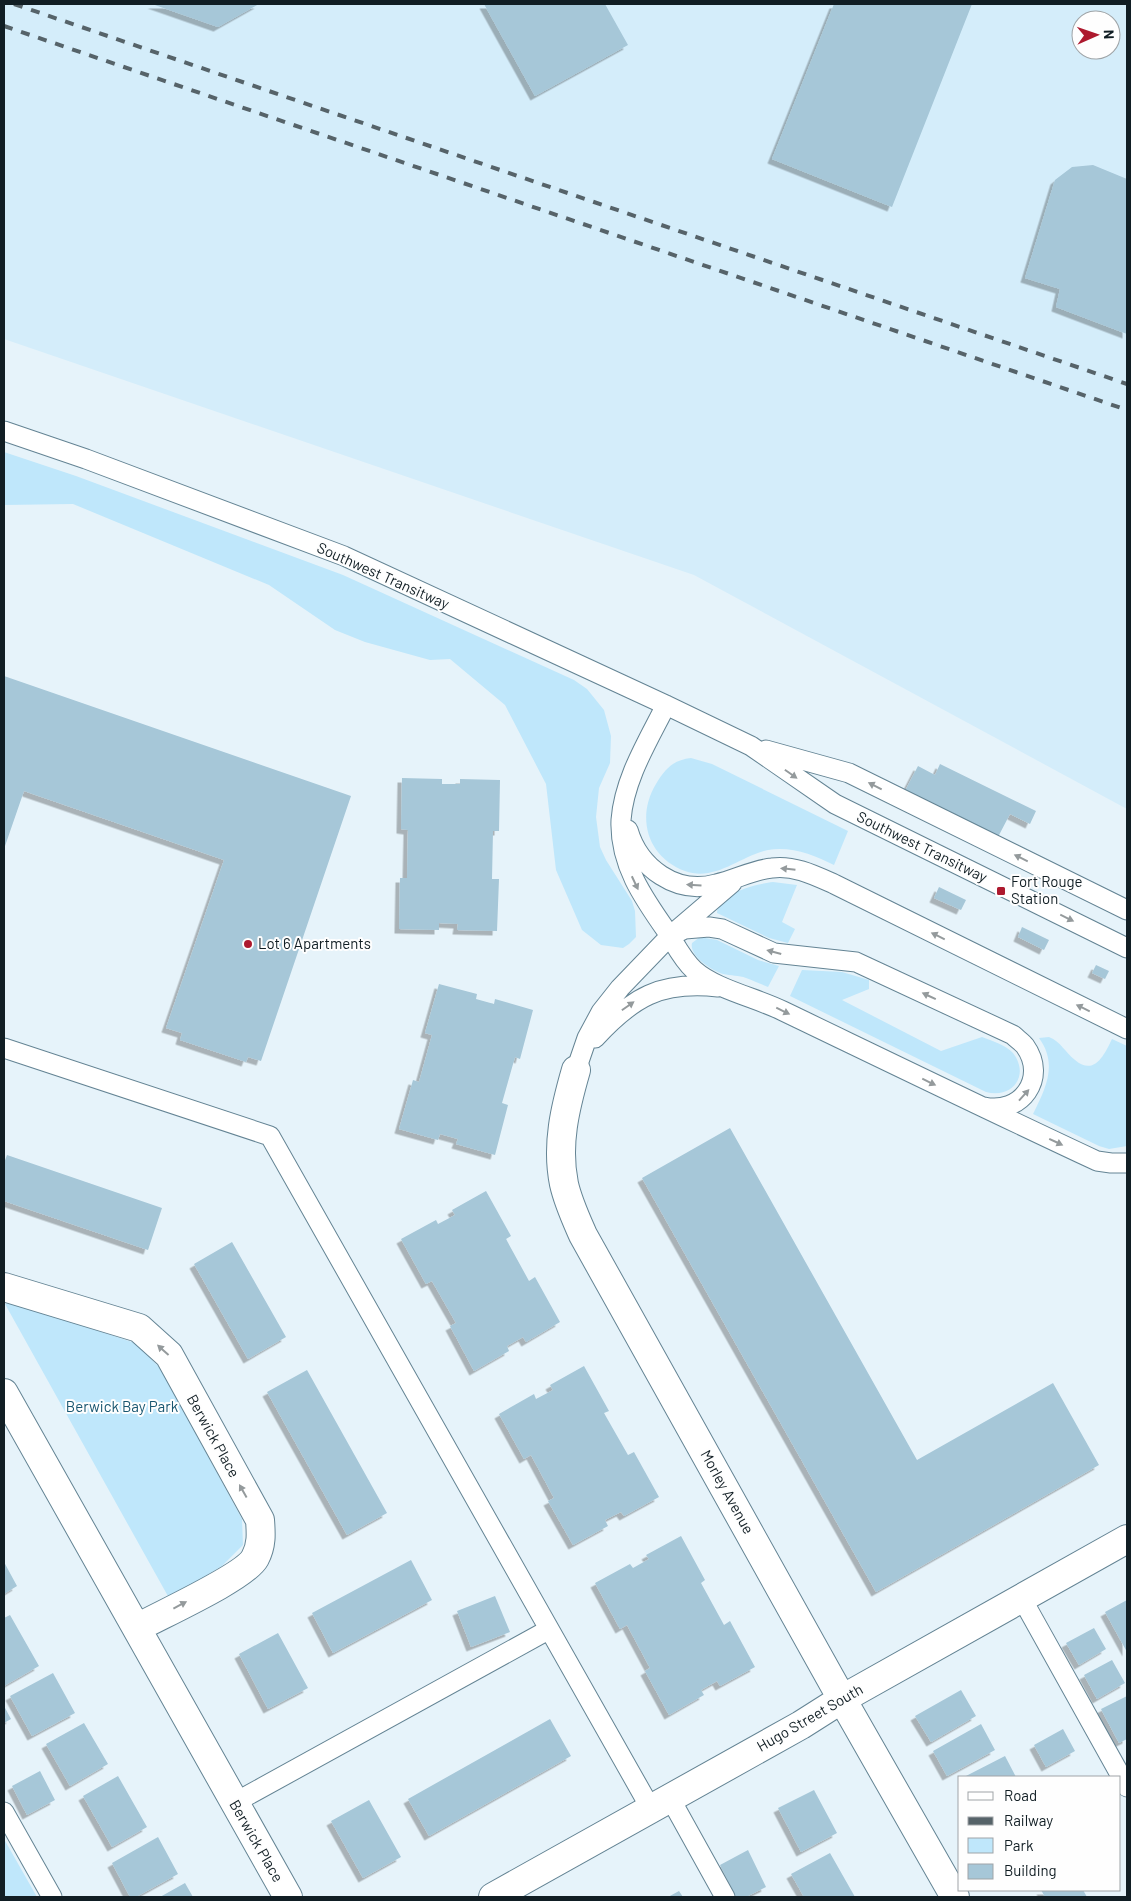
<svg xmlns="http://www.w3.org/2000/svg" width="1131" height="1901" viewBox="0 0 1131 1901" font-family="Barlow,sans-serif">
<style>
.built{fill:#d4edfa;fill-rule:evenodd}
.green{fill:#bfe7fb}
.building{fill:#a6c7d8;filter:url(#shadow)}
.lines{fill:none;stroke-linecap:round;stroke-linejoin:round}
.service-casing{stroke:#648494;stroke-width:21}
.minor-casing{stroke:#648494;stroke-width:30}
.service{stroke:#fff;stroke-width:19}
.minor{stroke:#fff;stroke-width:28}
.rail{stroke:#566369;stroke-width:4;stroke-dasharray:9 9;stroke-linecap:butt}
.oneway{fill:#949a9c}
.poi-dot{fill:#ad192e;stroke:#fefefe;stroke-width:2}
.labels{text-anchor:middle;stroke-width:4;stroke-linejoin:round;paint-order:stroke}
.street-label{font-size:15px;fill:#111e24;stroke:#fefefe}
.poi-label{font-size:15px;fill:#111e24;stroke:#fefefe;text-anchor:start}
.park-label{font-size:15px;fill:#185670;stroke:#fefefe}
</style>
<defs>
<filter id="shadow"><feDropShadow dx="-4.5" dy="4.5" stdDeviation="0" flood-color="#0004"/></filter>
</defs>
<rect width="100%" height="100%" fill="#e6f3fa"/>
<path class="built" d="M 4,4 L 1127,4 L 1127,809 L 694,575 L 4,339 ZM 1081,20 L 1111,20 L 1111,50 L 1081,50 Z"/>
<path class="green" d="M 4,452 L 76,476 L 343,575 L 574,680 L 587,689 L 604,710 L 611,736 L 610,763 L 599,788 L 596,817 L 600,847 L 606,860 L 632,901 L 635,911 L 636,937 L 629,944 L 623,948 L 601,945 L 582,930 L 556,870 L 546,784 L 505,705 L 450,659 L 430,660 L 365,642 L 335,630 L 269,585 L 73,504 L 4,505 Z
M 691,758 L 712,764 L 848,831 L 834,865 C 814,855 791,846 768,850 C 740,856 715,882 685,871 C 647,857 636,817 656,784 C 665,769 673,760 691,758 Z
M 773,882 L 797,885 L 782,922 L 795,929 L 788,943 L 769,938 L 717,913 C 718,893 756,884 773,882 Z
M 700,937 L 717,940 L 758,960 L 779,966 L 768,987 C 761,984 754,981 746,978 C 739,975 731,976 723,974 C 711,970 689,956 692,943 Z
M 802,970 L 842,972 L 869,980 L 869,989 L 842,1000 L 941,1051 L 982,1037 C 992,1041 1006,1045 1013,1053 C 1030,1075 1013,1099 986,1092 L 790,996 Z
M 1049,1037 C 1061,1042 1065,1052 1075,1060 C 1095,1077 1105,1053 1112,1039 L 1127,1046 L 1127,1146 L 1109,1149 L 1099,1146 L 1033,1114 C 1046,1088 1058,1064 1039,1038 Z
M 14,1303 L 135,1343 L 160,1368 L 242,1519 L 243,1545 L 222,1566 L 169,1598 L 5,1304 Z
M 4,1839 L 37,1897 L 4,1897 Z"/>
<path class="building" d="M 152,4 L 259,4 L 218,27 Z
M 484,4 L 605,4 L 628,45 L 535,96 Z
M 834,4 L 972,4 L 892,207 L 772,159 Z
M 1093,165 L 1127,179 L 1127,334 L 1056,307 L 1060,289 L 1025,278 L 1055,180 L 1072,167 Z
M 4,676 L 351,796 L 261,1061 L 248,1057 L 246,1062 L 180,1040 L 182,1033 L 166,1028 L 224,860 L 24,791 L 4,849 Z
M 940,764 L 1036,811 L 1030,824 L 1010,814 L 998,837 L 905,791 L 918,766 L 935,775 Z
M 402,778 L 442,779 L 442,784 L 460,784 L 460,779 L 500,780 L 499,831 L 493,831 L 492,879 L 499,879 L 497,931 L 457,930 L 458,924 L 439,923 L 439,930 L 399,929 L 400,878 L 407,878 L 408,830 L 401,829 Z
M 939,887 L 966,900 L 961,910 L 934,898 Z
M 1022,927 L 1049,940 L 1044,950 L 1018,937 Z
M 1096,965 L 1109,971 L 1105,979 L 1092,973 Z
M 439,984 L 477,994 L 476,999 L 494,1004 L 495,999 L 533,1010 L 520,1059 L 515,1057 L 502,1103 L 508,1105 L 495,1155 L 456,1144 L 458,1139 L 440,1134 L 438,1140 L 399,1129 L 413,1080 L 419,1082 L 432,1035 L 425,1033 Z
M 730,1128 L 917,1460 L 1053,1383 L 1099,1465 L 876,1592 L 642,1178 Z
M 7,1155 L 162,1208 L 148,1250 L 4,1201 L 4,1163 Z
M 486,1191 L 511,1236 L 506,1239 L 529,1281 L 535,1277 L 560,1322 L 526,1342 L 523,1337 L 507,1346 L 509,1351 L 474,1371 L 450,1326 L 456,1323 L 432,1281 L 426,1284 L 401,1239 L 436,1220 L 438,1224 L 455,1215 L 452,1210 Z
M 232,1242 L 286,1337 L 248,1359 L 194,1264 Z
M 584,1366 L 609,1411 L 604,1413 L 628,1455 L 634,1452 L 659,1497 L 624,1516 L 621,1512 L 605,1520 L 608,1526 L 573,1545 L 548,1501 L 554,1498 L 531,1455 L 524,1459 L 499,1414 L 534,1394 L 536,1399 L 553,1390 L 550,1385 Z
M 307,1370 L 387,1513 L 347,1535 L 267,1392 Z
M 681,1536 L 705,1580 L 701,1583 L 724,1625 L 730,1621 L 755,1667 L 720,1686 L 717,1681 L 701,1690 L 704,1695 L 669,1715 L 645,1671 L 650,1668 L 627,1625 L 620,1629 L 595,1583 L 630,1564 L 633,1568 L 649,1559 L 646,1555 Z
M 411,1560 L 432,1600 L 333,1653 L 312,1613 Z
M 4,1562 L 17,1586 L 4,1594 Z
M 495,1596 L 510,1632 L 471,1647 L 457,1611 Z
M 1127,1600 L 1127,1652 L 1105,1612 Z
M 10,1615 L 39,1666 L 4,1686 L 4,1618 Z
M 1094,1628 L 1106,1649 L 1079,1665 L 1066,1643 Z
M 278,1633 L 308,1688 L 268,1709 L 239,1654 Z
M 1112,1660 L 1125,1683 L 1097,1699 L 1084,1675 Z
M 53,1673 L 75,1713 L 32,1736 L 10,1696 Z
M 961,1690 L 976,1716 L 931,1742 L 915,1716 Z
M 1127,1696 L 1127,1739 L 1119,1743 L 1101,1709 Z
M 4,1706 L 11,1719 L 4,1723 Z
M 550,1719 L 571,1756 L 429,1836 L 408,1799 Z
M 84,1723 L 108,1764 L 70,1786 L 46,1744 Z
M 981,1724 L 995,1750 L 947,1776 L 933,1751 Z
M 1063,1729 L 1075,1751 L 1046,1767 L 1034,1745 Z
M 1005,1756 L 1016,1777 L 964,1777 Z
M 40,1771 L 55,1800 L 27,1815 L 12,1786 Z
M 118,1776 L 147,1827 L 112,1847 L 83,1796 Z
M 814,1790 L 837,1833 L 801,1852 L 778,1808 Z
M 369,1800 L 401,1857 L 363,1878 L 331,1821 Z
M 158,1837 L 178,1874 L 136,1897 L 130,1897 L 112,1863 Z
M 748,1850 L 766,1887 L 746,1897 L 736,1897 L 720,1865 Z
M 830,1853 L 855,1897 L 804,1897 L 791,1874 Z
M 185,1883 L 193,1897 L 160,1897 Z
M 1041,1890 L 1083,1890 L 1087,1897 L 1045,1897 Z
M 679,1891 L 683,1897 L 668,1897 Z"/>
<g class="lines">
<g class="service-casing">
<path id="service" d="M 4,431 L 86,459 L 344,556 L 666,705 L 751,746 L 835,804 L 1127,948
M 666,705 C 648,741 624,779 621,820 C 619,864 644,899 668,933 C 676,946 683,960 694,970 C 715,989 757,998 783,1011 C 887,1061 992,1112 1097,1161 L 1111,1163 L 1127,1163
M 766,750 L 849,773 L 1127,910
M 628,830 C 639,868 676,895 716,884 C 735,880 752,870 772,868 C 794,865 814,875 834,884 L 1127,1029
M 670,936 L 685,929 L 709,927 L 722,929 L 774,953 L 856,962 L 1013,1035 C 1017,1039 1022,1042 1025,1046 C 1048,1078 1021,1115 984,1107
M 595,1038 C 633,997 660,981 718,987
M 4,1048 L 270,1136 L 651,1809
M 576,1070 L 587,1038 L 601,1012 L 620,988 L 670,936 L 732,883
M 1021,1597 L 1127,1787
M 670,1798 L 725,1897
M 234,1803 L 548,1630
M 4,1812 L 52,1897"/>
</g>
<g class="minor-casing">
<path id="minor" d="M 576,1070 C 565,1108 556,1145 564,1184 C 568,1202 576,1219 583,1235 L 842,1699 L 955,1897
M 4,1287 L 139,1328 L 169,1355 L 260,1520 C 261,1533 262,1545 255,1558 C 245,1577 160,1615 137,1628
M 4,1393 L 288,1897
M 493,1897 L 801,1725 L 842,1699 L 1127,1539"/>
</g>
<use href="#service" class="service"/>
<use href="#minor" class="minor"/>
<path class="rail" d="M 14,4 L 1127,384
M 4,26 L 1127,410"/>
</g>
<defs><path id="oneway-solid" d="M-6-.8H1V-3.2L6.5 0L1 3.2V.8H-6Z" transform="scale(1.25)"/></defs>
<g class="oneway">
<use href="#oneway-solid" transform="translate(791 774) rotate(35)"/>
<use href="#oneway-solid" transform="translate(875 786) rotate(-153)"/>
<use href="#oneway-solid" transform="translate(1021 858) rotate(-154)"/>
<use href="#oneway-solid" transform="translate(788 869) rotate(-174)"/>
<use href="#oneway-solid" transform="translate(635 883) rotate(65)"/>
<use href="#oneway-solid" transform="translate(694 885) rotate(-176)"/>
<use href="#oneway-solid" transform="translate(1067 918) rotate(26)"/>
<use href="#oneway-solid" transform="translate(938 936) rotate(-154)"/>
<use href="#oneway-solid" transform="translate(774 952) rotate(-165)"/>
<use href="#oneway-solid" transform="translate(929 996) rotate(-155)"/>
<use href="#oneway-solid" transform="translate(628 1006) rotate(-35)"/>
<use href="#oneway-solid" transform="translate(1083 1008) rotate(-154)"/>
<use href="#oneway-solid" transform="translate(783 1011) rotate(26)"/>
<use href="#oneway-solid" transform="translate(929 1082) rotate(26)"/>
<use href="#oneway-solid" transform="translate(1024 1095) rotate(-48)"/>
<use href="#oneway-solid" transform="translate(1056 1142) rotate(25)"/>
<use href="#oneway-solid" transform="translate(163 1350) rotate(-138)"/>
<use href="#oneway-solid" transform="translate(243 1491) rotate(-119)"/>
<use href="#oneway-solid" transform="translate(180 1605) rotate(-28)"/>
</g>
<g class="poi-dot">
<rect x="996" y="886" width="10" height="10" rx="2.5"/>
<circle cx="248" cy="944" r="5"/>
</g>
<g class="labels">
<g class="street-label">
<text transform="translate(383 576) rotate(24)" y="5">Southwest Transitway</text>
<text transform="translate(922 847) rotate(26)" y="5">Southwest Transitway</text>
<text transform="translate(213 1436) rotate(61)" y="5">Berwick Place</text>
<text transform="translate(727 1492) rotate(61)" y="5">Morley Avenue</text>
<text transform="translate(810 1718) rotate(-30)" y="5">Hugo Street South</text>
<text transform="translate(256 1841) rotate(60)" y="5">Berwick Place</text>
</g>
<g class="poi-label">
<text x="1011" y="887">Fort Rouge<tspan x="1011" dy="17">Station</tspan></text>
<text x="258" y="949">Lot 6 Apartments</text>
</g>
<g class="park-label">
<text x="122" y="1412">Berwick Bay Park</text>
</g>
</g>
<rect width="1131" height="1901" fill="none" stroke="#111e24" stroke-width="10"/>
<rect x="958" y="1776" width="162" height="115" fill="#fefefe" stroke="#9fa4a7"/>
<rect x="968" y="1792" width="25" height="8" fill="#ffffff" stroke="#9fa4a7"/>
<text x="1004" y="1801" font-size="15" fill="#111e24">Road</text>
<rect x="968" y="1817" width="25" height="8" fill="#566369" stroke="#9fa4a7"/>
<text x="1004" y="1826" font-size="15" fill="#111e24">Railway</text>
<rect x="968" y="1838" width="25" height="15" fill="#bfe7fb" stroke="#9fa4a7"/>
<text x="1004" y="1851" font-size="15" fill="#111e24">Park</text>
<rect x="968" y="1864" width="25" height="15" fill="#a6c7d8" stroke="#9fa4a7"/>
<text x="1004" y="1876" font-size="15" fill="#111e24">Building</text>
<g transform="translate(1096 35) rotate(88)"><circle r="24" fill="#fefefe" stroke="#9fa4a7"/>
<path d="M0-4L9 19L0 12L-9 19Z" fill="#ad192e"/>
<text y="-8" font-size="14" font-weight="bold" text-anchor="middle" fill="#111e24">N</text>
</g>
</svg>
